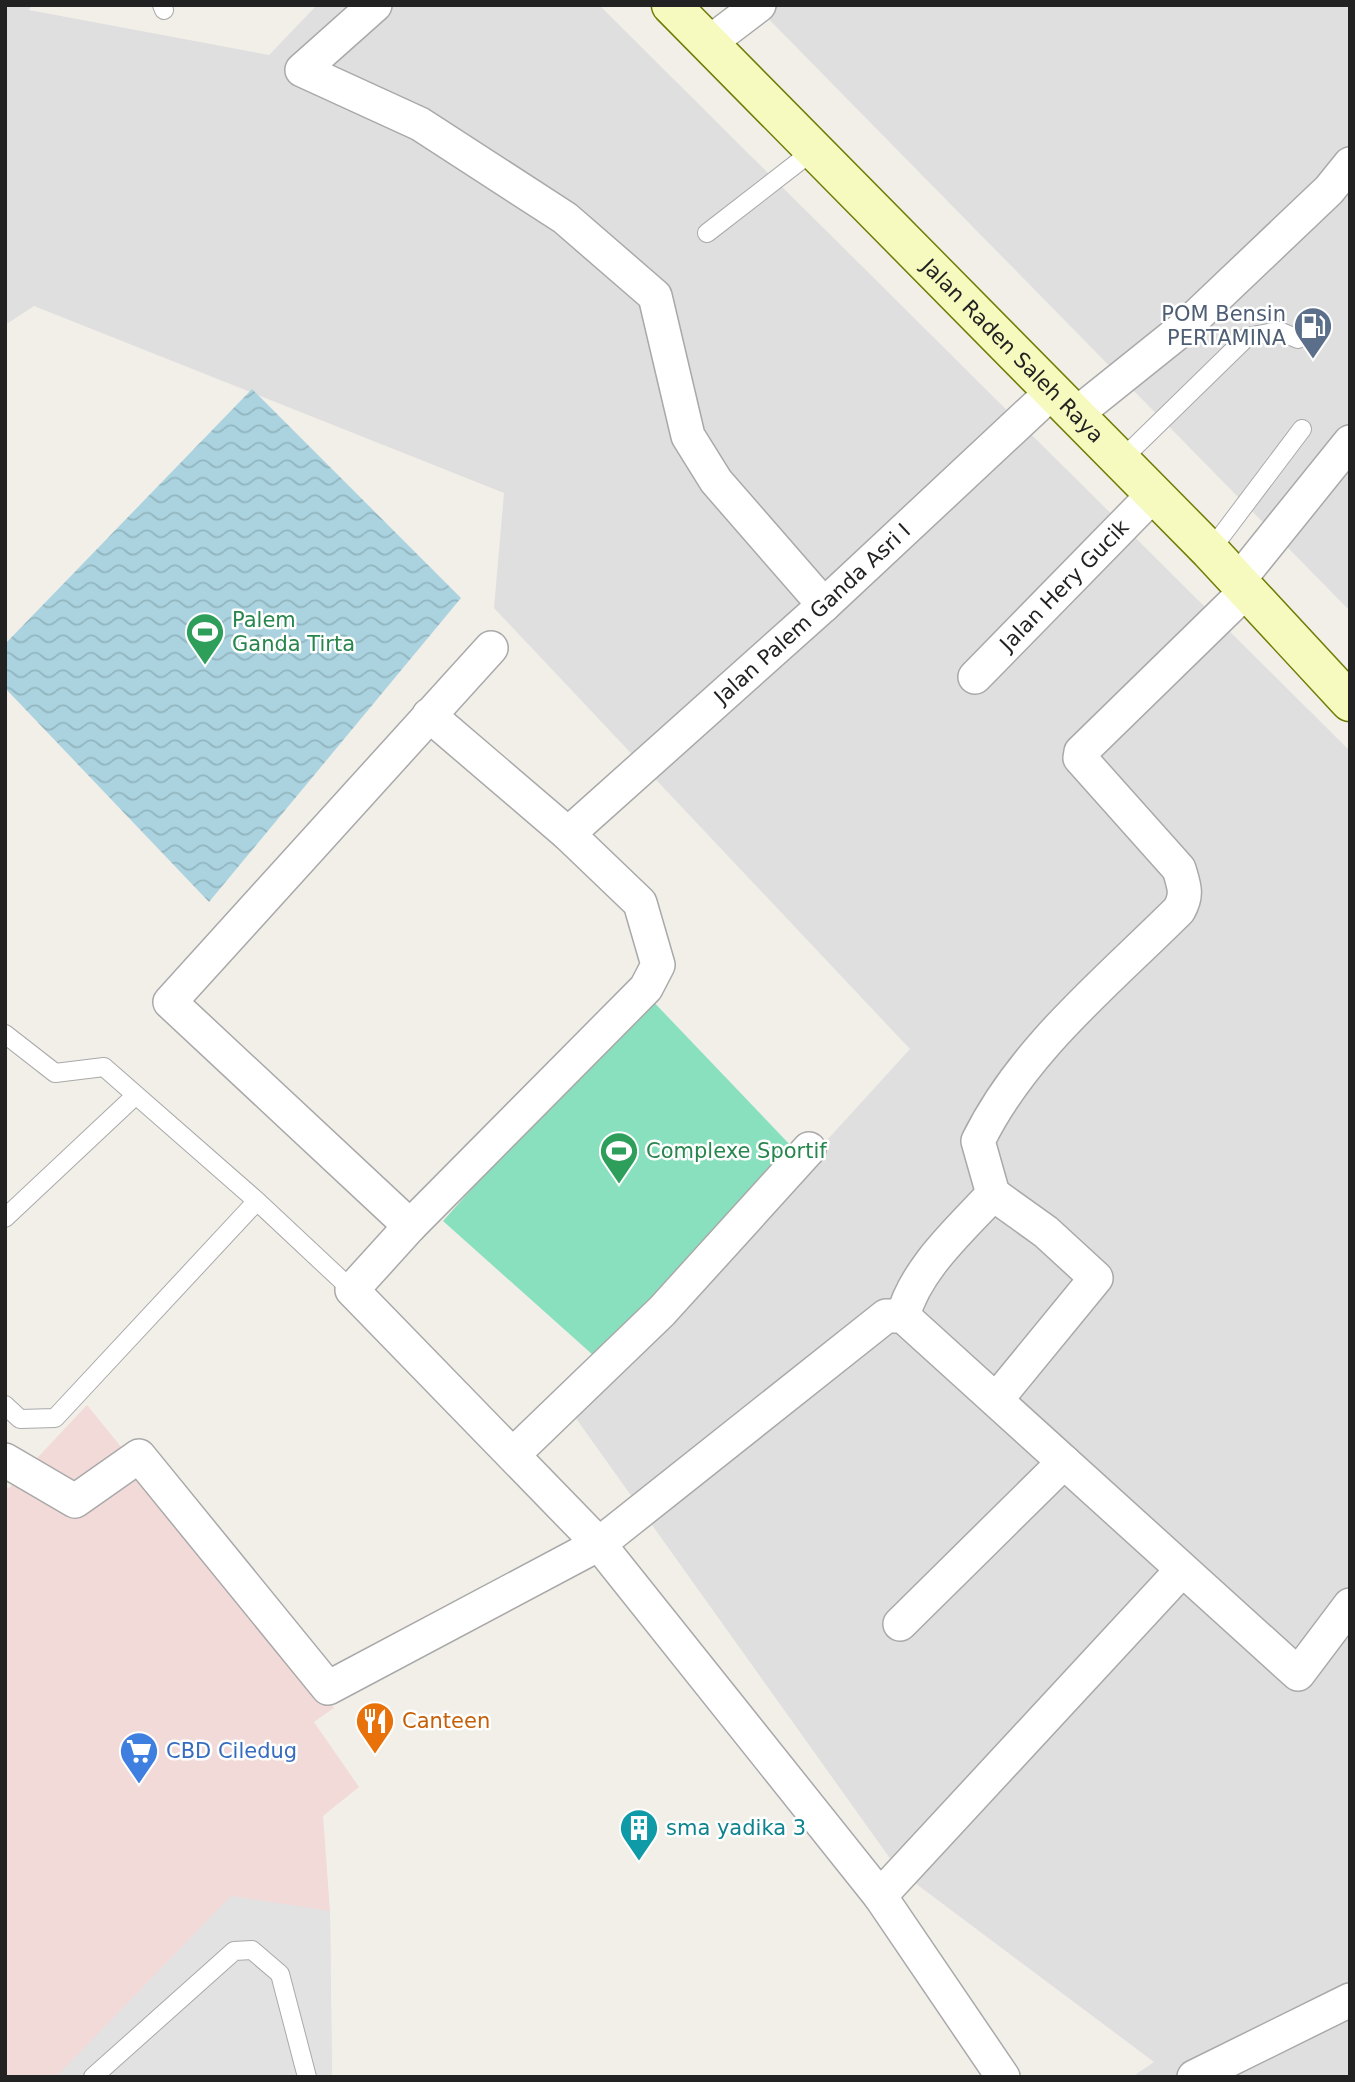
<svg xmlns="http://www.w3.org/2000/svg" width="1355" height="2082" viewBox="0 0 1355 2082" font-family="'DejaVu Sans',sans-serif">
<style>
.residential{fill:#e0dfdf}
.commercial{fill:#f2dad9}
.pitch{fill:#88e0be}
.parking{fill:#e2e2e2}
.water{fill:url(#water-waves)}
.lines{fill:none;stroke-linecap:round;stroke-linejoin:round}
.lane-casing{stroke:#a9a9a9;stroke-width:20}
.street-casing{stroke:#a9a9a9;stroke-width:36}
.secondary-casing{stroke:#707d05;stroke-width:41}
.lane{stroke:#fff;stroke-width:18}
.street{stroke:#fff;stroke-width:33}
.secondary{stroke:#f7fabf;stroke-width:38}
.labels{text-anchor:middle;stroke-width:5;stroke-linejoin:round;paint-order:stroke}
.service-label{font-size:21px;fill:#4e5e75;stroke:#fff;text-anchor:end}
.street-label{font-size:21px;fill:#222;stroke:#fff}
.leisure-label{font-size:21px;fill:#27864d;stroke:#fff;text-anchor:start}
.food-label{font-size:21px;fill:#c56008;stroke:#fff;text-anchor:start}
.shop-label{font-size:21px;fill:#366cbe;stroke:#fff;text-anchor:start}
.culture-label{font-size:21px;fill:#0d838f;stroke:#fff;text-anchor:start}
</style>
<defs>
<pattern id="water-waves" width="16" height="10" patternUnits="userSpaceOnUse" patternTransform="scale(1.75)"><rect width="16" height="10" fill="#aad3df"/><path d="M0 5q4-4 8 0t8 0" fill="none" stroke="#92b5bf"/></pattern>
</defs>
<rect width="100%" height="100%" fill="#f2efe9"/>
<path class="residential" d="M 5,5 L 32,5 L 29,10 L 269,55 L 317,5 L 599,5 L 1350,751 L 1350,2077 L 1132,2077 L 1154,2062 L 899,1871 L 575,1417 L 910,1049 L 494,608 L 504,493 L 34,306 L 5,325 Z
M 755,5 L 1350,5 L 1350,611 Z"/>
<path class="commercial" d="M 87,1405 L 334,1708 L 314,1722 L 359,1787 L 323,1816 L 330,1911 L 332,2077 L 5,2077 L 5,1487 L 9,1488 Z"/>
<path class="pitch" d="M 646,994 L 794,1149 L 603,1364 L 443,1221 Z"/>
<path class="parking" d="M 231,1896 L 330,1911 L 332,2077 L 56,2077 Z"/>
<path class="water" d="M 252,389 L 461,598 L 209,902 L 5,688 L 5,644 Z"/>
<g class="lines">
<g class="lane-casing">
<path id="lane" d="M 162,5 L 164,10
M 707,233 L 814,150
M 1120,461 L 1247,337 L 1279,331 L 1298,339
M 1210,551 L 1302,429
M 5,1034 L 55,1073 L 104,1067 L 257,1201 L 352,1290
M 5,1218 L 136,1095
M 5,1405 L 20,1419 L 55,1418 L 257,1201
M 93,2077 L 234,1951 L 252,1950 L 280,1974 L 307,2077"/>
</g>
<g class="street-casing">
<g id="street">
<path d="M 375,5 L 302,70 L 420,124 L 565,218 L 655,296 L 688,436 L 716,481 L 824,605"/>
<path d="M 709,43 L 759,5"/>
<path d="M 1075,415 L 1186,326 L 1329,190 L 1350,164"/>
<path d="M 1238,581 L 1350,442"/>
<path id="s1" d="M 975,677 L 1153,495"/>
<path d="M 429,715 L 568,834 L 640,903 L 658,965 L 646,988 L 410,1226 L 352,1290 L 599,1544 L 880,1896 L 1003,2077"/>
<path id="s2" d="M 568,834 L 824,605 L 1053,391"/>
<path d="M 993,1194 L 1046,1232 L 1096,1278 L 996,1400"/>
<path d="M 410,1226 L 170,1002 L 491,648"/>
<path d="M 903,1316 C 916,1268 961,1229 993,1194 L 978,1141 C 1023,1049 1108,981 1179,910 C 1188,894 1184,886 1179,869 L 1080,758 L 1081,752 L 1247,590"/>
<path d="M 523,1445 L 662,1311 L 809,1149"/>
<path d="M 5,1460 L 75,1501 L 139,1456 L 328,1688 L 599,1544 L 886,1316 L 903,1316 L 1298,1674 L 1350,1605"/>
<path d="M 900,1624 L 1064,1462"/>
<path d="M 880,1896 L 1182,1570"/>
<path d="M 1194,2077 L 1350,2000"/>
</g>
</g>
<g class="secondary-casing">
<g id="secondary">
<path id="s3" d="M 671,5 L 1210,551 L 1350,702"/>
</g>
</g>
<use href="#lane" class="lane"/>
<use href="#street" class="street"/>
<use href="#secondary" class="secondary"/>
</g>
<defs>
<g id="fuel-pin" transform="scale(2.0125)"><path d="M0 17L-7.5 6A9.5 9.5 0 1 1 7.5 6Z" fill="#5c6f8a" stroke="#fff"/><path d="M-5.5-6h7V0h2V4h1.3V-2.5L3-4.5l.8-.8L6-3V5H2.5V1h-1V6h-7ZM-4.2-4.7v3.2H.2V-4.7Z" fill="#fff"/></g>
<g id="stadium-pin" transform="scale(2.0125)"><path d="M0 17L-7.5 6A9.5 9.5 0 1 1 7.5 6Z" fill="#2e9e5b" stroke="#fff"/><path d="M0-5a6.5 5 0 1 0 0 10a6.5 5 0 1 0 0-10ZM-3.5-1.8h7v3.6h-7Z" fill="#fff"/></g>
<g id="restaurant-pin" transform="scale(2.0125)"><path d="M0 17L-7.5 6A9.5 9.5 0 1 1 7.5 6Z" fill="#e8710a" stroke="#fff"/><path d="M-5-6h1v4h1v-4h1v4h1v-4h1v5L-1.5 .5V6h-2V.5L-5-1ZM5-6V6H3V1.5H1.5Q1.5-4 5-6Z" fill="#fff"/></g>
<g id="supermarket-pin" transform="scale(2.0125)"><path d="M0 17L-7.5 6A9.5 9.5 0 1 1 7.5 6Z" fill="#3f7fe0" stroke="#fff"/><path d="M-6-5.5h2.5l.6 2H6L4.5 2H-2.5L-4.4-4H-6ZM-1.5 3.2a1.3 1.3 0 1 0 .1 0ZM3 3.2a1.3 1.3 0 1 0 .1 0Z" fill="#fff"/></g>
<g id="building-pin" transform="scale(2.0125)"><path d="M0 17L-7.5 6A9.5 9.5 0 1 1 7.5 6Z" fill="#0f9aa8" stroke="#fff"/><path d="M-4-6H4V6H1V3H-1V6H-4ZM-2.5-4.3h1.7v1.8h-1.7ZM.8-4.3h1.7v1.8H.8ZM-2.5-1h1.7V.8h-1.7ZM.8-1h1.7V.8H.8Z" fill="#fff"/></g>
</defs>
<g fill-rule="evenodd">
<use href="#fuel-pin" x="1313" y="326"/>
<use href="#stadium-pin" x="205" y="632"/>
<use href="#stadium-pin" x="619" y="1151"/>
<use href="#restaurant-pin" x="375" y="1721"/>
<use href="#supermarket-pin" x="139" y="1751"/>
<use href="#building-pin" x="639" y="1828"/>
</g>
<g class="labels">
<g class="service-label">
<text x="1286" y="321">POM Bensin<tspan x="1286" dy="24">PERTAMINA</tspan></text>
</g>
<g class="street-label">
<text dy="7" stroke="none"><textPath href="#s3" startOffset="486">Jalan Raden Saleh Raya</textPath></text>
<text dy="7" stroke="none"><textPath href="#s1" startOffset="128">Jalan Hery Gucik</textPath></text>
<text dy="7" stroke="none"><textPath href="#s2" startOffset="329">Jalan Palem Ganda Asri I</textPath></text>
</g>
<g class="leisure-label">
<text x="232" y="627">Palem<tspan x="232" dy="24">Ganda Tirta</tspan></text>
<text x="646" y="1158">Complexe Sportif</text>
</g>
<g class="food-label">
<text x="402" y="1728">Canteen</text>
</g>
<g class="shop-label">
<text x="166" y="1758">CBD Ciledug</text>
</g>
<g class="culture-label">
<text x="666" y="1835">sma yadika 3</text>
</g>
</g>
<rect width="1355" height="2082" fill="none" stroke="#222222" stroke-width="14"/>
</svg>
